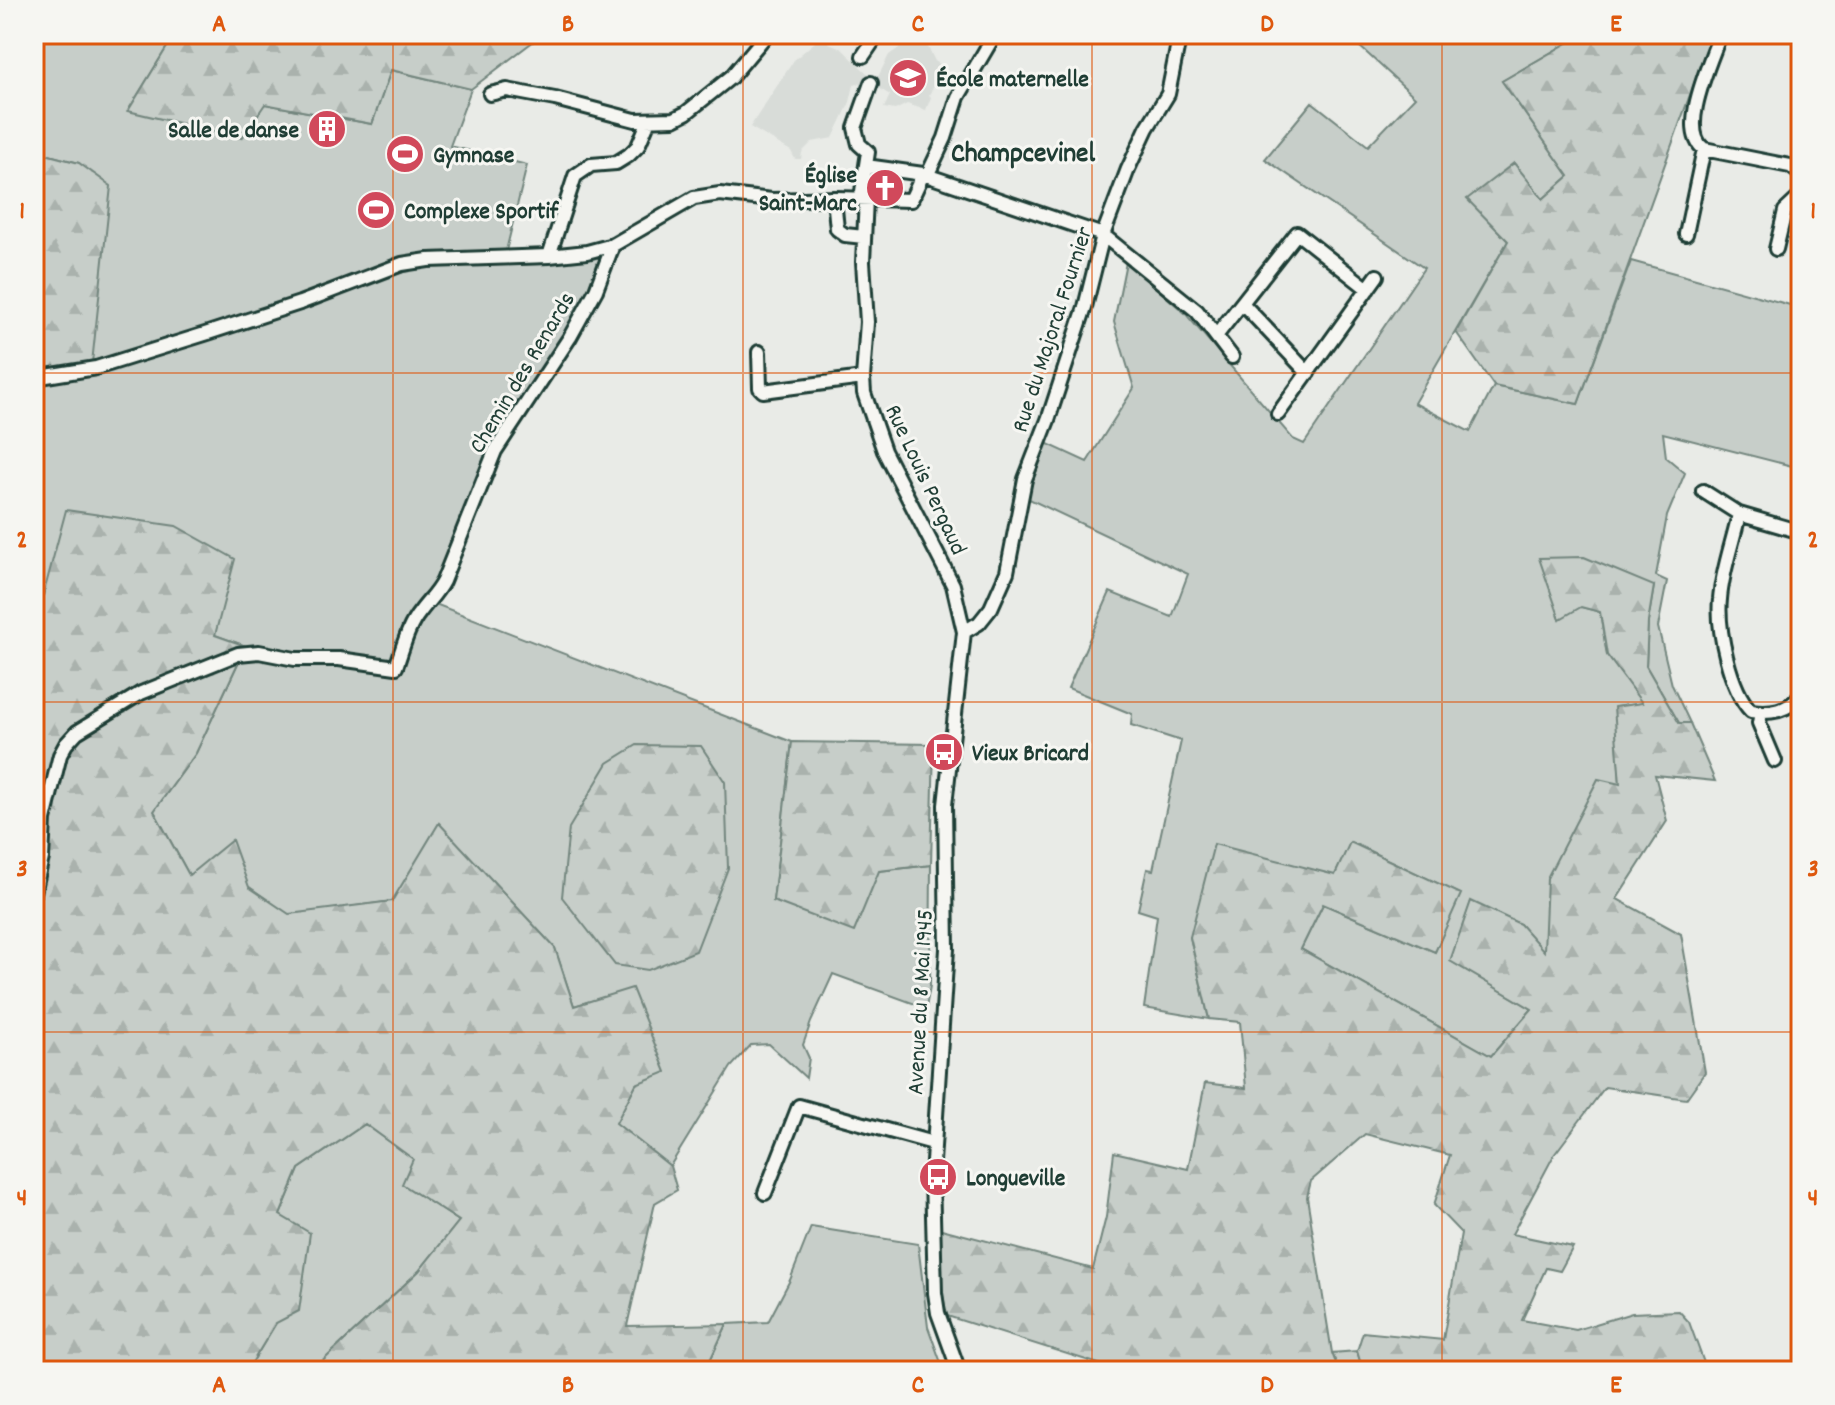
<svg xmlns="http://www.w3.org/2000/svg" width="1835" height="1405" viewBox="0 0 1835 1405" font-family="Dekko,sans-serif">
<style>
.built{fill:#d8dcd8}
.grass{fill:#c7cec9;stroke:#73867e;stroke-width:2}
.forest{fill:url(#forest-firs);stroke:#73867e;stroke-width:2}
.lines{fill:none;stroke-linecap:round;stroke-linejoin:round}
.minor-casing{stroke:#1f3d34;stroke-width:18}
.minor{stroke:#f6f6f2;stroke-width:12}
.grid{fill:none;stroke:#de580e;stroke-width:2;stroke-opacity:0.55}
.labels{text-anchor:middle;stroke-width:6;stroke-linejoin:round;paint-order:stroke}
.poi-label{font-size:24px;font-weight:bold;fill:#1f3d34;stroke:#f6f6f2;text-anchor:start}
.street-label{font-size:24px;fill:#1f3d34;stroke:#f6f6f2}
.quarter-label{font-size:28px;font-weight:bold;fill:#1f3d34;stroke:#f6f6f2}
.neatline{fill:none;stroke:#de580e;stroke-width:3}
.grid-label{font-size:26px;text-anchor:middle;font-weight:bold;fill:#de580e}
</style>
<defs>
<pattern id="forest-firs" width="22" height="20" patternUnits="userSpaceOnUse" patternTransform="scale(2)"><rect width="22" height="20" fill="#c7cec9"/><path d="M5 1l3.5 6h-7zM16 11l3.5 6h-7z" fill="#aab2ad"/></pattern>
</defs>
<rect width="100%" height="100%" fill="#e9ebe7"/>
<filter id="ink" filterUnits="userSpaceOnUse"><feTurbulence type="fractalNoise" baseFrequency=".0125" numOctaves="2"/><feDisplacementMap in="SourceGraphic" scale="16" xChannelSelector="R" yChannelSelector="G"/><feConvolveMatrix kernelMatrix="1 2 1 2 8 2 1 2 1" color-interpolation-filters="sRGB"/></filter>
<g filter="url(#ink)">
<path class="built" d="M 822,36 L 829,43 L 841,48 L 870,76 L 869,81 L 854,85 L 850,102 L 833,138 L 812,142 L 802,152 L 801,159 L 795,159 L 791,151 L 750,127 L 794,60 Z
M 909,41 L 928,47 L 935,61 L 944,67 L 929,95 L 931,97 L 926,110 L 907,104 L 895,110 L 884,108 L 890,95 L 874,85 L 889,55 Z"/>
<path class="grass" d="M 34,34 L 175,34 L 128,111 L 265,104 L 372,124 L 391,70 L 471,89 L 450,146 L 527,165 L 505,255 L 396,259 L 271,308 L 422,267 L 588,256 L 621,249 L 566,354 L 504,445 L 435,604 L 792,742 L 773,901 L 879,871 L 931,865 L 930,986 L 926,1008 L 833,974 L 811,1022 L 803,1045 L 809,1058 L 806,1078 L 769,1044 L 751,1045 L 731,1067 L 670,1166 L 615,1123 L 636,1084 L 632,989 L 574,1006 L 555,948 L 439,824 L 393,901 L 289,915 L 249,887 L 189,875 L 154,811 L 196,753 L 246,646 L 215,635 L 43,596 L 34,598 L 34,373 L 79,163 L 34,151 Z
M 1346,34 L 1583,34 L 1502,81 L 1569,176 L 1543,199 L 1468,199 L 1508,241 L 1414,403 L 1470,432 L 1494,386 L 1578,404 L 1631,261 L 1801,308 L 1801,410 L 1792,466 L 1663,433 L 1666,457 L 1685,473 L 1667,516 L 1656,576 L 1667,581 L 1658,627 L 1672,685 L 1690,723 L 1679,723 L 1646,666 L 1648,622 L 1654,586 L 1581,607 L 1600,612 L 1607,655 L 1643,703 L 1615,707 L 1620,784 L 1544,952 L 1520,924 L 1471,902 L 1451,961 L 1532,1009 L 1491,1056 L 1301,949 L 1323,904 L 1435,952 L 1460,894 L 1351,842 L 1335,875 L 1190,937 L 1209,1019 L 1144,1008 L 1157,916 L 1138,910 L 1147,869 L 1153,870 L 1181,741 L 1131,725 L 1132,714 L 1068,688 L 1110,592 L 1172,617 L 1188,574 L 1027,498 L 1046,443 L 1087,462 L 1134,388 L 1114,322 L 1126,262 L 1185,313 L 1293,439 L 1304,444 L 1424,268 L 1265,159 L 1312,102 L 1368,146 L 1415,97 Z
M 365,1124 L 414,1159 L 403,1184 L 459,1221 L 419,1271 L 312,1371 L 247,1371 L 276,1323 L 280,1215 L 299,1169 Z
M 811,1227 L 918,1244 L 928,1327 L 944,1371 L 705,1371 L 727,1324 L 768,1322 L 790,1280 Z
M 1357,1351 L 1363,1371 L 1339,1371 L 1332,1353 Z"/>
<path class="forest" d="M 175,34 L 543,34 L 471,89 L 391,70 L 372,124 L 265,104 L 242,138 L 128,111 Z
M 1583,34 L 1712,34 L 1578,404 L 1494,386 L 1456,332 L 1508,241 L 1467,199 L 1514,163 L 1543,199 L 1569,176 L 1502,81 Z
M 34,151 L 79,163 L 111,186 L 92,363 L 34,373 Z
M 66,510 L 176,526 L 235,559 L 215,635 L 246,646 L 196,753 L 154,811 L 189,875 L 232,840 L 249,887 L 289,914 L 392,901 L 439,823 L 555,948 L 574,1006 L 632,988 L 666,1072 L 636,1084 L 616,1123 L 670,1166 L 677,1190 L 655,1203 L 627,1326 L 727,1324 L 705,1371 L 312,1371 L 419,1271 L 459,1221 L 402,1184 L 413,1159 L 365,1124 L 299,1169 L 280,1215 L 310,1233 L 299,1311 L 276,1323 L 247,1371 L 34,1371 L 34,598 L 43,596 Z
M 1584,557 L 1654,586 L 1648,622 L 1646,666 L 1679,723 L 1690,723 L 1715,781 L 1655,775 L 1667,821 L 1617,899 L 1681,934 L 1705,1072 L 1686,1099 L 1605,1087 L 1554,1155 L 1512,1234 L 1573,1247 L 1560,1271 L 1546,1268 L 1522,1320 L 1576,1330 L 1632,1313 L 1679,1311 L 1689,1322 L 1707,1371 L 1363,1371 L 1357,1351 L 1363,1332 L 1443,1340 L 1461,1233 L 1434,1205 L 1450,1155 L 1365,1134 L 1311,1181 L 1307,1197 L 1332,1353 L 1339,1371 L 1121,1371 L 947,1316 L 938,1270 L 938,1228 L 1093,1269 L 1106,1217 L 1114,1152 L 1188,1169 L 1205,1083 L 1246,1088 L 1240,1022 L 1209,1019 L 1190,937 L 1214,844 L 1335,875 L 1350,842 L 1461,894 L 1435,952 L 1323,904 L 1301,949 L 1491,1056 L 1532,1009 L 1450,961 L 1471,901 L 1520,924 L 1544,951 L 1547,878 L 1598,779 L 1620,784 L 1614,707 L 1642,703 L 1607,655 L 1600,612 L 1581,607 L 1560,619 L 1539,558 Z
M 792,742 L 934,744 L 931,865 L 879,871 L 854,932 L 773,901 Z
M 637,745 L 701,746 L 725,782 L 728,868 L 696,951 L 648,970 L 615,965 L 562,897 L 569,828 L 608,763 Z"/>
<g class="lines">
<g class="minor-casing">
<path id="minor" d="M 863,56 L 878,34
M 490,94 L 507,90 L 555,99 L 635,120 L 674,119 L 686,113 L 731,77 L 767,34
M 1704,149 C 1677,130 1712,59 1720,34
M 1704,149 L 1790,166 L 1801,174
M 866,166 L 923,174 L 1103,235 L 1197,311 L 1232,357
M 927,176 L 945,138 L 958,97 L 995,34
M 834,198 L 837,229 L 845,235 L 864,237
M 861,198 L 868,152 L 859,144 L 855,128 L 871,83
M 866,198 L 863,262 L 867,322 L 863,378 L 864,393 L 884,451 L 953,585 L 964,632 L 945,805 L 947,949 L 932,1177 L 935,1293 L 938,1313 L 959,1371
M 1686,234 L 1704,149
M 1776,249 L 1785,211 L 1801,196
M 549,256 L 575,176 L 591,165 L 616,163 L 629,155 L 638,146 L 649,120
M 1242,303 L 1308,373
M 1216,336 L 1297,233 L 1368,289
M 759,352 L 760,388 L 763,391 L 863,378
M 34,378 L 96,368 L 205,334 L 300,303 L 402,264 L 428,260 L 549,256 L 587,252 L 613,245 L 694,198 L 720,194 L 772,200 L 836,198 L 911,200 L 923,174
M 1278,414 L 1377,276
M 1703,491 L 1739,514 L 1801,532
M 1739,514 C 1733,542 1722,571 1720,599 C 1717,629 1730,690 1751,711 C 1771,714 1787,711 1801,696
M 964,632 L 979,623 L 991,608 L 1007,572 L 1025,479 L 1048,420 L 1085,307 L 1103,235 L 1128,169 L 1147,128 L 1168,94 L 1180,34
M 1761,713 L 1759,723 L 1775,761
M 34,893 L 42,858 L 44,820 L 60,755 L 66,744 L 77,732 L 141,693 L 238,654 L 259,652 L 295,659 L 339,659 L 396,667 C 403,648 407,628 420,612 C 428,601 437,593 443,581 L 495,451 L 570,337 L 596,290 L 613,245
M 765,1193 L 799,1106 L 933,1143"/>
</g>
<use href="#minor" class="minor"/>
</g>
</g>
<path class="grid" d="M 393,34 L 393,1371M 743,34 L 743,1371M 1092,34 L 1092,1371M 1442,34 L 1442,1371M 34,373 L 1801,373M 34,702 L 1801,702M 34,1032 L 1801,1032"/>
<defs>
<g id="school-disc" transform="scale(2)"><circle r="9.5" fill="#d1495b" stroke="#f6f6f2"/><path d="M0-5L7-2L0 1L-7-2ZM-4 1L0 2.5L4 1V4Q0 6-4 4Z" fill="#fff"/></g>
<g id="building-disc" transform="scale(2)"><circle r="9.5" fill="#d1495b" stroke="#f6f6f2"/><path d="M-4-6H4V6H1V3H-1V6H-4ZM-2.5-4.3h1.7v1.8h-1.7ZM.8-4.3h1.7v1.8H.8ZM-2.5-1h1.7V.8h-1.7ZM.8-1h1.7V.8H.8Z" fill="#fff"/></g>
<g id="stadium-disc" transform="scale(2)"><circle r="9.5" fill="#d1495b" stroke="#f6f6f2"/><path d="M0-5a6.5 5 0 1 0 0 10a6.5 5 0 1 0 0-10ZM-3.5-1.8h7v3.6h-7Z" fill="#fff"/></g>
<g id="church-disc" transform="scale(2)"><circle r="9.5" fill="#d1495b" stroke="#f6f6f2"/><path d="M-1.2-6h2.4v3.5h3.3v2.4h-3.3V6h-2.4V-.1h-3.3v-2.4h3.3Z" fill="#fff"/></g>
<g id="bus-disc" transform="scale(2)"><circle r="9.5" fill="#d1495b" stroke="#f6f6f2"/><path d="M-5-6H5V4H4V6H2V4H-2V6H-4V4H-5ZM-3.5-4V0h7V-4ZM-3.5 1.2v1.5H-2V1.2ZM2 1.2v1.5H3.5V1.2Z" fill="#fff"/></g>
</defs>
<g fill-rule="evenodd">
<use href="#school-disc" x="908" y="78"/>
<use href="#building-disc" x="327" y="129"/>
<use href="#stadium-disc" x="405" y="154"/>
<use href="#church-disc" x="885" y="188"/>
<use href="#stadium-disc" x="376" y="210"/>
<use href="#bus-disc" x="944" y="752"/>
<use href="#bus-disc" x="938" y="1177"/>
</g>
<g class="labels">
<g class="poi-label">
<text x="936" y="86">École maternelle</text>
<text x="299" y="137" text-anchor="end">Salle de danse</text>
<text x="433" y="162">Gymnase</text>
<text x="857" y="182" text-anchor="end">Église<tspan x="857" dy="28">Saint-Marc</tspan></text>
<text x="404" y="218">Complexe Sportif</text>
<text x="972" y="760">Vieux Bricard</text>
<text x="966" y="1185">Longueville</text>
</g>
<g class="street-label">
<text transform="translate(1051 329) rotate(-72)" y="8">Rue du Majoral Fournier</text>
<text transform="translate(521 372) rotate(-59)" y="8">Chemin des Renards</text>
<text transform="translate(927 479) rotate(65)" y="8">Rue Louis Pergaud</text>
<text transform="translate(919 1002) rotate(-87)" y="8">Avenue du 8 Mai 1945</text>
</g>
<g class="quarter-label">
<text x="1023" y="161">Champcevinel</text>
</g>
</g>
<rect width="1835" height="1405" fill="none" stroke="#f6f6f2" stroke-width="88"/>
<rect x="44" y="44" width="1747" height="1317" class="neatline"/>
<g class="grid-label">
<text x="219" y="31">A</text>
<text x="568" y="31">B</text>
<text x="918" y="31">C</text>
<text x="1267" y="31">D</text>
<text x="1616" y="31">E</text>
<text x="22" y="218">1</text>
<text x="1813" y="218">1</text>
<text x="22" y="547">2</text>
<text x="1813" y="547">2</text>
<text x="22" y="876">3</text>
<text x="1813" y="876">3</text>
<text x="22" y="1205">4</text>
<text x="1813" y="1205">4</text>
<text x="219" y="1392">A</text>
<text x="568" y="1392">B</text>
<text x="918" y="1392">C</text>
<text x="1267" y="1392">D</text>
<text x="1616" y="1392">E</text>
</g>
</svg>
